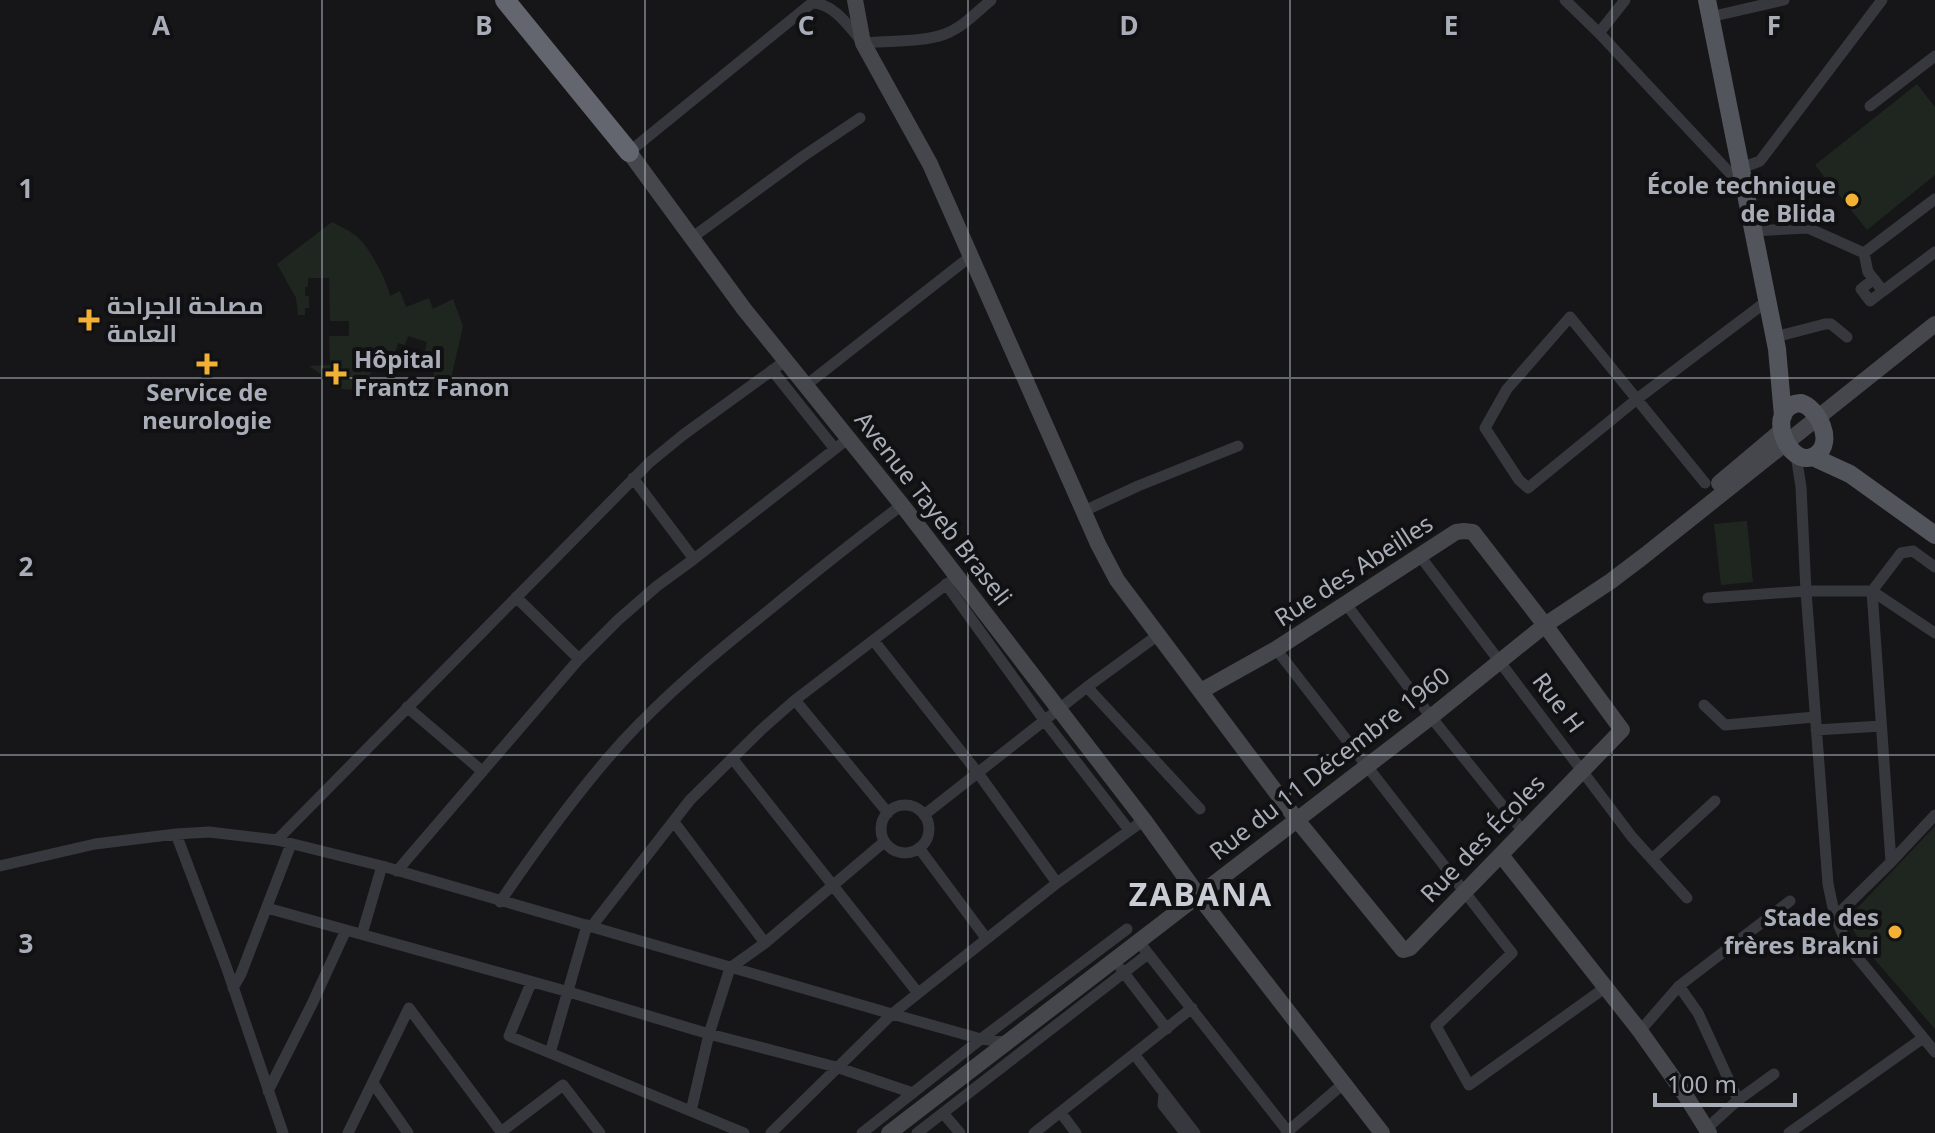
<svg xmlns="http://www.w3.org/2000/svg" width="1935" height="1133" viewBox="0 0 1935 1133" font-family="'Noto Sans',Cairo,sans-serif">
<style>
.green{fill:#1e261f}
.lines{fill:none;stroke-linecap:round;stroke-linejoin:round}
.street{stroke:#37383d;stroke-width:11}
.secondary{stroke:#45474d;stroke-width:16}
.primary{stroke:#53555c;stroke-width:18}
.highway{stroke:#63666e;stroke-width:20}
.grid{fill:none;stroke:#a8adb8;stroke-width:2;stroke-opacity:0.55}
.poi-dot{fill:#f2b134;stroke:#111113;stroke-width:3}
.labels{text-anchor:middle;stroke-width:8;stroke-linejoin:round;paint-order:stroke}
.poi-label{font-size:24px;font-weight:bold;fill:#a8adb8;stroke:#111113;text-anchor:end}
.street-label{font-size:24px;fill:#a8adb8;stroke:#111113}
.district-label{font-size:32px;font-weight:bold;letter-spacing:2px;fill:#c9ccd4;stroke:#111113}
.grid-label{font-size:26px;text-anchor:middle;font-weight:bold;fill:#a8adb8;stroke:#111113;stroke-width:8;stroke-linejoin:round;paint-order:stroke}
</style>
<rect width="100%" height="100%" fill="#161618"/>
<path class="green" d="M 1917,84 L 1935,107 L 1935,175 L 1867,230 L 1815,165 Z
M 332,222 C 340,226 348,230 355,235 C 368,244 387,280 390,296 L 400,291 L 406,307 L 429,298 L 433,309 L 453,299 L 463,326 L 451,379 L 442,383 L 434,377 L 434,354 L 425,351 L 427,342 L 408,336 L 405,345 L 398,343 L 394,357 L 380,353 L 372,372 L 356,390 L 342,389 L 309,366 L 330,365 L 329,336 L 349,336 L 349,321 L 330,321 L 329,278 L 308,278 L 308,287 L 305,287 L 305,296 L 309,296 L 309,308 L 305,308 L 305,315 L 298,315 L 296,298 L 277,264 Z
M 1747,521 L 1753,582 L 1721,585 L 1714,524 Z
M 1935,826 L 1935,1029 L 1862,945 L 1847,919 Z"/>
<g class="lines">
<path class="street" d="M 1565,0 L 1599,33 L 1741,185
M 1710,17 L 1784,0
M 1599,33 L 1625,0
M 1870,106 L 1935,56
M 629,152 L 812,3 C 834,3 850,28 863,43 C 887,41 924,42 945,34 C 963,27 977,12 991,0
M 1739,169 L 1760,161 L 1882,0
M 1752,231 L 1808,228 L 1864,253 L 1935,199
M 693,237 L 802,157 L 860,118
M 1864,253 L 1868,272 L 1883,291 L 1935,252
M 1874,279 L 1861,289 L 1870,301 L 1883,291
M 1775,337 L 1825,324 L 1831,324 L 1847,337
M 772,370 L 835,449
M 805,386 L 971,256
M 1796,455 L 1801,487 L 1806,591 L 1828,884 L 1835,917 L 1848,946 L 1935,1052
M 633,478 L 694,559
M 1705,483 L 1570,317 L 1507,389 L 1485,428 L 1519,480 L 1528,488 L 1637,399 L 1767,301
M 1084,511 L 1138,486 L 1238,446
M 1420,556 L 1632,837 L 1687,898
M 1935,567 L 1913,551 L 1901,553 L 1872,591 L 1891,862 L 1935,815
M 946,584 L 1044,720 L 1129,830
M 516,597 L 579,659
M 1708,598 L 1806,591 L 1872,591 L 1935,633
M 1346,604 L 1431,717 L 1523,831
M 874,641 L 978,773 L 1057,883
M 1276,649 L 1512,953 L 1436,1026 L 1469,1085 L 1606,987
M 1087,687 L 1200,809
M 795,700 L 888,813
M 1704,705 L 1725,725 L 1815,717
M 407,707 L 482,771
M 1816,730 L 1881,726
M 732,758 L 918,993
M881 829a24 24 0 1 1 48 0a24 24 0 1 1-48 0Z
M 924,815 L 1087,687 L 1158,635
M 674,822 L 765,943
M 176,834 L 226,966 L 283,1133
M 277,840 L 650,462 L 683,435 L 785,361
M 919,848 L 986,938
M 1652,859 L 1715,801
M 0,866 L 95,844 L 176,834 L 209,832 L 277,840 L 382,866 L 892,1014 L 981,1039 L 1006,1042
M 397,871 L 579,659 L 618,620 L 657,586 L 694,559 L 849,438
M 500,902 C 538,846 577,792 622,742 C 665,695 714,654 763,615 C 809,577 855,540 902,505
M 267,908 L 569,992 L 709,1034 L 836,1067 L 913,1093
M 1835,917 L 1891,862
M 592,926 L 690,800 L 761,730 L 795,700 L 956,577
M 362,934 L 382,866
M 1139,942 L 1289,1133
M 1121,969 L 1167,1029
M 531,983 L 509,1036 L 744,1133
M 1679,986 L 1698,1013 L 1738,1100
M 233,988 L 241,974 L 291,844
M 1640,1031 L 1679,986 L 1790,901
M 550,1053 L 587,925
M 1134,1054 L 1195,1133
M 373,1083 L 408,1133
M 268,1091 L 312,1004 L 346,930
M 1164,1093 L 1163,1105 L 1185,1133
M 691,1111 L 709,1034 L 730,968 L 765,943 L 884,842
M 943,1113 L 960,1133
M 1061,1113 L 1076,1133
M 1706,1129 L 1738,1100 L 1774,1074
M 501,1132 L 563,1085 L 600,1133
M 348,1133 L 409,1008 L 502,1133
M 771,1133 L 892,1014 L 1057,883 L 1144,820
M 862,1133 L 981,1039 L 1127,929
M 917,1133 L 1148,954
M 1034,1133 L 1192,1008
M 1286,1133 L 1343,1084
M 1789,1133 L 1923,1038"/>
<path class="secondary" d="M 855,0 L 863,43 L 930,164 L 1098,544 L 1117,580 L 1297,820 L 1403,950 L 1410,948 L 1622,730 L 1545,625 L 1473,532 L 1464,531 L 1456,532 L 1276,649 L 1201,691
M 629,152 L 744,309 L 902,505 L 1144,820 L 1198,895 L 1382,1133
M 1719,483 L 1782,430
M 1501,855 L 1640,1031 L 1684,1093 L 1709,1133
M 889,1133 L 1431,717 L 1545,625 L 1611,581 L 1644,556 L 1935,324"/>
<path class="primary" d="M 1707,0 L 1777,349 L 1783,416
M 1801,403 C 1818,408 1835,442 1816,455 C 1790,473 1761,406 1801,403 Z
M 1813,457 L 1850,474 L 1935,535"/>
<path class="highway" d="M 505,0 L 629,152"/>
</g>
<path class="grid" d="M 322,0 L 322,1133M 645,0 L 645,1133M 968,0 L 968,1133M 1290,0 L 1290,1133M 1612,0 L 1612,1133M 0,378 L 1935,378M 0,755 L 1935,755"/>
<g class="poi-dot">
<circle cx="1852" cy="200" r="8"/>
<path d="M85 308h8v8h8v8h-8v8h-8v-8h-8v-8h8z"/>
<path d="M203 352h8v8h8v8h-8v8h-8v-8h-8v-8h8z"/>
<path d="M332 362h8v8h8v8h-8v8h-8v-8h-8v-8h8z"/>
<circle cx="1895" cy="932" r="8"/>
</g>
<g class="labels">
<g class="poi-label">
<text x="1836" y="194">École technique<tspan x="1836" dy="28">de Blida</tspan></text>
<text x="107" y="314" text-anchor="start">مصلحة الجراحة<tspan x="107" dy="28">العامة</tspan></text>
<text x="354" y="368" text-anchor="start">Hôpital<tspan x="354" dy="28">Frantz Fanon</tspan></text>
<text x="207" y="401" text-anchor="middle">Service de<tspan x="207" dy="28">neurologie</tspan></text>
<text x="1879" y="926">Stade des<tspan x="1879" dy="28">frères Brakni</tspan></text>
</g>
<g class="street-label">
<text transform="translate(933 509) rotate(52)" y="8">Avenue Tayeb Braseli</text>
<text transform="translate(1354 571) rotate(-33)" y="8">Rue des Abeilles</text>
<text transform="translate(1558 703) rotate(53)" y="8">Rue H</text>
<text transform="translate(1330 764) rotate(-38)" y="8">Rue du 11 Décembre 1960</text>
<text transform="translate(1483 839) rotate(-46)" y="8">Rue des Écoles</text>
</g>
<g class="district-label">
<text x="1201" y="906">ZABANA</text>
</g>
</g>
<g class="grid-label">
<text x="161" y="35">A</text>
<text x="484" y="35">B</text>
<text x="806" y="35">C</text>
<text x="1129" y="35">D</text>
<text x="1451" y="35">E</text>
<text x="1774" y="35">F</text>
<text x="26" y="198">1</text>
<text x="26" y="576">2</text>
<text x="26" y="953">3</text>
</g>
<path d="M1655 1093v12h140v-12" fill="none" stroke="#a8adb8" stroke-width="4"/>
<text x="1667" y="1093" font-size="24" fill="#a8adb8" stroke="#111113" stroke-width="6" paint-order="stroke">100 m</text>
</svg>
